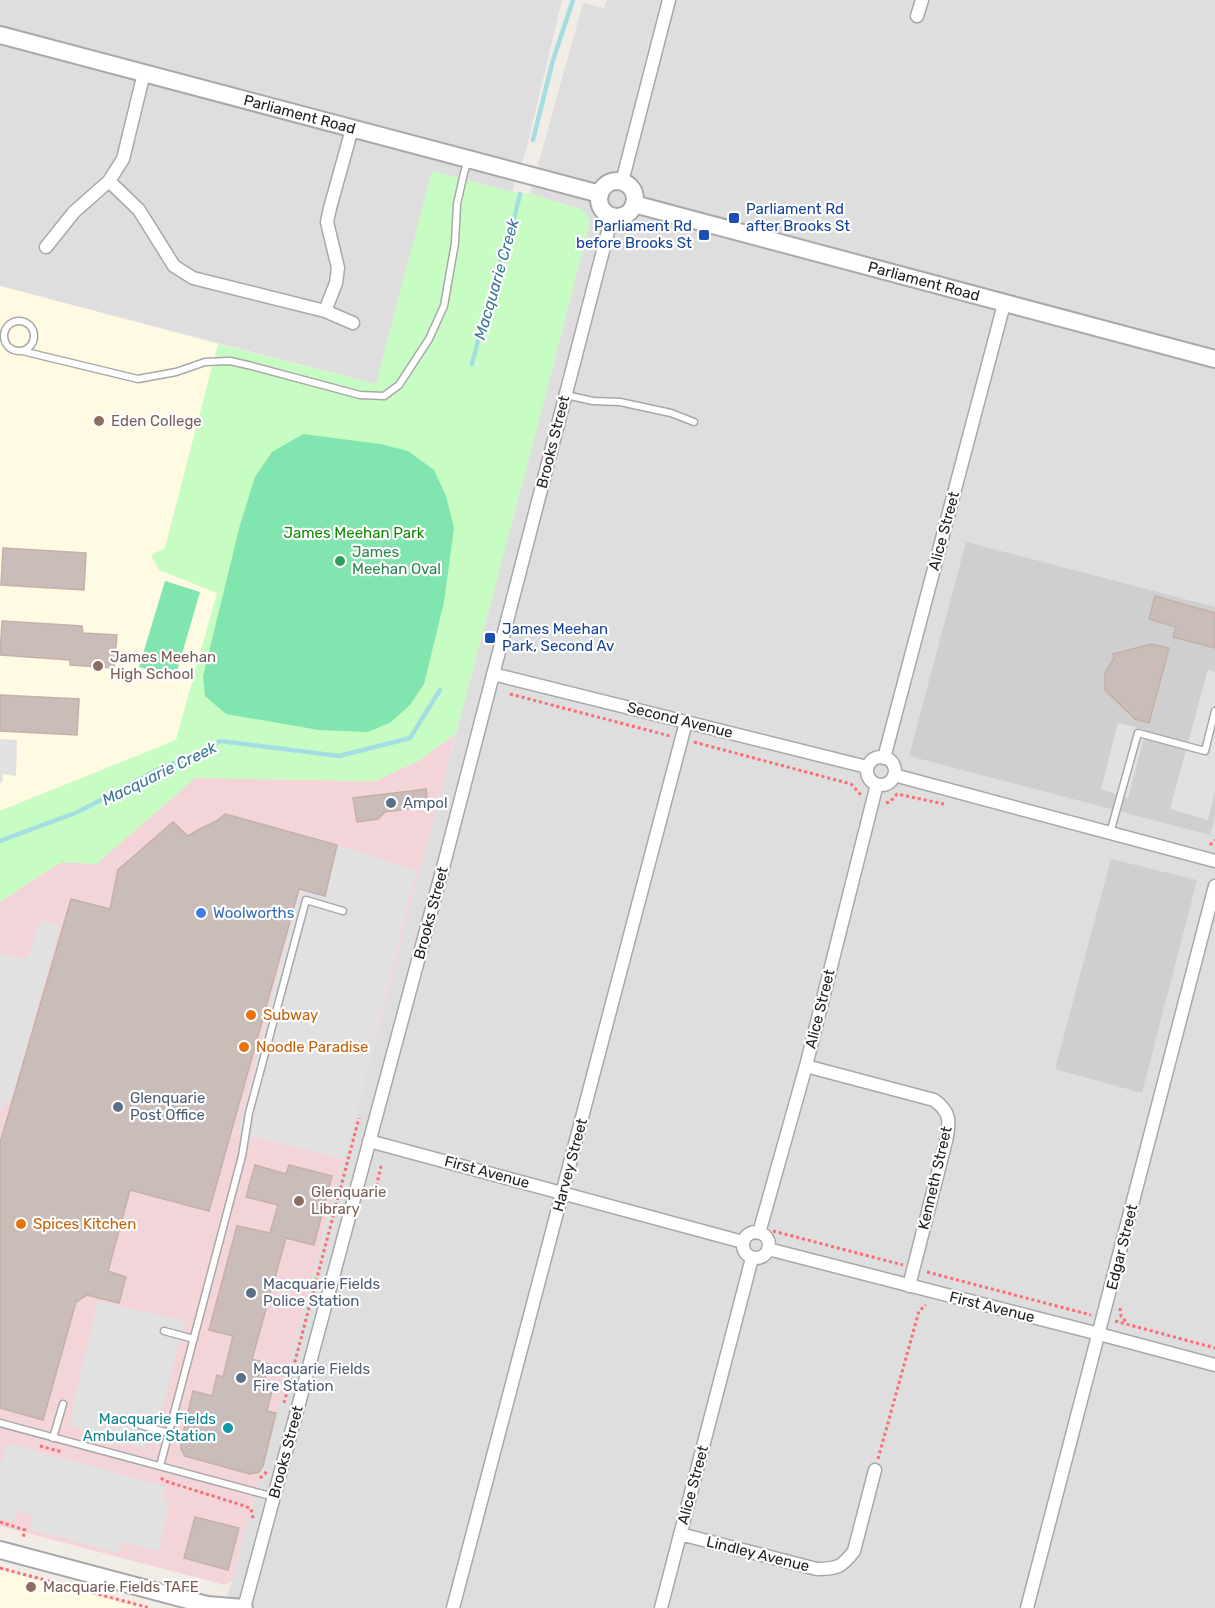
<svg xmlns="http://www.w3.org/2000/svg" width="1215" height="1608" viewBox="0 0 1215 1608" font-family="Rubik,sans-serif">
<style>
.residential{fill:#dfdede}
.commercial{fill:#f3d5d9}
.education{fill:#fffae2}
.religious{fill:#cfcfcf}
.park{fill:#c7fdc2}
.pitch{fill:#80e5ae}
.parking{fill:#e1e1e1}
.lines{fill:none;stroke-linecap:round;stroke-linejoin:round}
.stream{stroke:#a4dee2;stroke-width:4.5}
.building{fill:#cabdb9;stroke:#c5b0a8;stroke-width:1.5}
.service-casing{stroke:#a8a8a8;stroke-width:9}
.minor-casing{stroke:#a8a8a8;stroke-width:15}
.tertiary-casing{stroke:#a8a8a8;stroke-width:20}
.path{stroke:#ff6a73;stroke-width:3;stroke-dasharray:3 3;stroke-linecap:butt}
.service{stroke:#fff;stroke-width:6}
.minor{stroke:#fff;stroke-width:12}
.tertiary{stroke:#fff;stroke-width:16}
.transit-dot{fill:#1a4fb4;stroke:#fff;stroke-width:2}
.education-dot{fill:#8d6e63;stroke:#fff;stroke-width:2}
.leisure-dot{fill:#2e9e5b;stroke:#fff;stroke-width:2}
.service-dot{fill:#5c6f8a;stroke:#fff;stroke-width:2}
.shop-dot{fill:#3f7fe0;stroke:#fff;stroke-width:2}
.food-dot{fill:#e8710a;stroke:#fff;stroke-width:2}
.culture-dot{fill:#0f9aa8;stroke:#fff;stroke-width:2}
.labels{text-anchor:middle;stroke-width:4.5;stroke-linejoin:round;paint-order:stroke}
.street-label{font-size:15px;fill:#212121;stroke:#fff}
.transit-label{font-size:15px;fill:#164399;stroke:#fff;text-anchor:start}
.education-label{font-size:15px;fill:#785e54;stroke:#fff;text-anchor:start}
.park-label{font-size:15px;fill:#0e8904;stroke:#fff}
.leisure-label{font-size:15px;fill:#27864d;stroke:#fff;text-anchor:start}
.service-label{font-size:15px;fill:#4e5e75;stroke:#fff;text-anchor:start}
.shop-label{font-size:15px;fill:#366cbe;stroke:#fff;text-anchor:start}
.food-label{font-size:15px;fill:#c56008;stroke:#fff;text-anchor:start}
.culture-label{font-size:15px;fill:#0d838f;stroke:#fff;text-anchor:end}
.water-label{font-size:16px;font-style:italic;fill:#3b7797;stroke:#fff}
</style>
<rect width="100%" height="100%" fill="#f2ece7"/>
<path class="residential" d="M 0,0 L 562,0 L 526,150 L 512,192 L 432,172 L 376,384 L 0,286 Z
M 607,0 L 1215,0 L 1215,1608 L 223,1608 L 232,1581 L 342,1165 L 545,397 L 590,221 L 583,210 L 530,194 L 583,3 L 604,8 Z"/>
<path class="commercial" d="M 456,733 L 232,1581 L 225,1585 L 0,1526 L 0,902 L 31,881 L 62,862 L 96,864 L 195,778 L 375,781 L 420,760 Z"/>
<path class="education" d="M 0,286 L 218,344 L 165,548 L 151,555 L 160,570 L 217,593 L 176,740 L 0,811 Z
M 0,1570 L 88,1593 L 139,1608 L 0,1608 Z"/>
<path class="religious" d="M 966,542 L 1215,607 L 1215,815 L 1210,835 L 909,756 Z
M 1111,859 L 1197,880 L 1142,1093 L 1055,1069 Z"/>
<path class="park" d="M 432,171 L 512,192 L 530,194 L 583,210 L 590,221 L 545,397 L 456,733 L 420,760 L 375,781 L 195,778 L 96,864 L 62,862 L 31,881 L 0,902 L 0,811 L 176,740 L 217,593 L 159,570 L 151,555 L 165,548 L 218,344 L 376,384 Z"/>
<path class="pitch" d="M 303,434 L 380,444 L 408,451 L 434,470 L 446,496 L 454,528 L 444,602 L 424,684 L 410,705 L 391,722 L 368,732 L 319,730 L 226,714 L 205,696 L 203,676 L 240,525 L 255,477 L 272,452 Z
M 165,581 L 200,592 L 175,678 L 139,667 Z"/>
<path class="parking" d="M 1208,669 L 1215,672 L 1215,791 L 1208,820 L 1170,809 Z
M 1118,723 L 1146,730 L 1128,798 L 1101,789 Z
M 0,739 L 17,740 L 16,776 L 3,774 L 2,782 L 0,783 Z
M 337,845 L 416,871 L 344,1159 L 238,1133 L 299,889 L 325,896 Z
M 40,919 L 60,926 L 12,1098 L 0,1111 L 0,954 L 28,959 Z
M 98,1301 L 184,1321 L 159,1421 L 151,1420 L 145,1448 L 70,1426 L 74,1399 Z
M 7,1443 L 167,1487 L 163,1500 L 170,1502 L 158,1551 L 122,1542 L 119,1553 L 30,1529 L 33,1515 L 17,1510 L 13,1522 L 0,1519 L 0,1461 L 2,1462 Z"/>
<g class="lines">
<path class="stream" d="M 533,140 L 553,60 L 573,0
M 472,364 L 483,322 L 500,264 L 509,240 L 520,194
M 0,841 L 78,812 L 161,768 L 199,754 L 220,741 L 339,756 L 410,738 L 440,690"/>
</g>
<path class="building" d="M 3,548 L 86,553 L 84,590 L 1,585 Z
M 1155,596 L 1215,613 L 1215,648 L 1173,637 L 1176,627 L 1149,619 Z
M 2,621 L 82,626 L 83,633 L 117,635 L 114,668 L 70,665 L 70,660 L 0,655 Z
M 1151,644 L 1169,648 L 1149,723 L 1135,719 L 1105,690 L 1105,673 L 1114,658 L 1113,654 Z
M 0,695 L 79,699 L 77,735 L 0,731 Z
M 426,789 L 428,806 L 385,812 L 378,819 L 357,822 L 353,798 Z
M 225,814 L 337,845 L 325,896 L 299,889 L 209,1211 L 130,1190 L 108,1271 L 126,1277 L 119,1303 L 87,1295 L 76,1302 L 43,1420 L 0,1408 L 0,1143 L 71,899 L 110,909 L 118,870 L 173,822 L 188,836 L 196,831 L 218,820 Z
M 255,1165 L 286,1174 L 289,1165 L 332,1176 L 314,1245 L 286,1238 L 252,1359 L 269,1364 L 263,1385 L 273,1387 L 267,1411 L 276,1413 L 263,1466 L 259,1472 L 250,1474 L 185,1456 L 181,1449 L 181,1442 L 193,1391 L 212,1396 L 217,1375 L 223,1377 L 233,1336 L 209,1330 L 237,1226 L 270,1233 L 278,1205 L 246,1197 Z
M 195,1517 L 239,1528 L 228,1570 L 184,1558 Z"/>
<g class="lines">
<g class="service-casing">
<path id="service" d="M4 336a15 15 0 1 1 30 0a15 15 0 1 1-30 0Z
M 22,351 L 138,379 L 176,372 L 205,362 L 230,361 L 252,366 L 360,395 L 384,396 L 399,385 L 429,339 L 444,306 L 455,243 L 457,204 L 464,173 L 468,160
M 566,395 L 593,401 L 620,402 L 671,413 L 694,422
M 1110,833 L 1138,733 L 1205,751 L 1215,711
M 164,1331 L 194,1339
M 0,1423 L 274,1497
M 140,1425 L 169,1433
M 53,1438 L 63,1404
M 160,1466 L 242,1156 L 249,1113 L 306,900 L 343,911"/>
</g>
<g class="minor-casing">
<path id="minor" d="M 917,16 L 922,0
M 109,181 L 139,210 L 174,266 L 193,278 L 325,311 L 353,323
M 622,182 L 669,0
M 46,247 L 74,212 L 109,181 L 123,159 L 144,73
M 325,311 L 336,283 L 338,268 L 327,222 L 330,208 L 352,129
M 493,674 L 867,767
M867 771a14 14 0 1 1 28 0a14 14 0 1 1-28 0Z
M 884,758 L 1004,304
M 894,775 L 1215,861
M 806,1066 L 934,1100 C 951,1112 950,1122 946,1141 L 909,1286
M 369,1141 L 743,1242
M743 1245a13 13 0 1 1 26 0a13 13 0 1 1-26 0Z
M 759,1233 L 806,1066 L 877,784
M 768,1249 L 1099,1334 L 1215,1365
M 680,1534 L 817,1569 C 837,1569 842,1567 854,1551 L 875,1470
M 244,1608 L 445,860 L 612,216
M 453,1608 L 686,722
M 661,1608 L 752,1258
M 1027,1608 L 1215,886"/>
</g>
<g class="tertiary-casing">
<g id="tertiary">
<path id="s1" d="M 0,35 L 600,194"/>
<circle cx="617" cy="199" r="18"/>
<path id="s2" d="M 634,204 L 1215,359"/>
<path d="M 0,1550 L 207,1605 L 244,1608"/>
</g>
</g>
<path class="path" d="M 510,694 L 670,736
M 694,742 L 851,784 L 862,796
M 886,803 L 890,802 L 897,794 L 944,804
M 1210,845 L 1215,840
M 375,1192 L 381,1166
M 773,1231 L 903,1265
M 927,1272 L 1091,1315
M 1120,1308 L 1121,1316 L 1127,1323
M 1115,1321 L 1215,1348
M 284,1403 L 359,1118
M 40,1446 L 62,1452
M 878,1459 L 919,1311 L 926,1305
M 161,1478 L 165,1481 L 245,1506 L 251,1509 L 253,1518
M 260,1478 L 265,1474 L 266,1471
M 0,1522 L 25,1530 L 23,1538
M 0,1568 L 150,1608"/>
<use href="#service" class="service"/>
<use href="#minor" class="minor"/>
<use href="#tertiary" class="tertiary"/>
</g>
<g class="transit-dot">
<rect x="728" y="212" width="12" height="12" rx="3"/>
<rect x="698" y="229" width="12" height="12" rx="3"/>
<rect x="484" y="632" width="12" height="12" rx="3"/>
</g>
<g class="education-dot">
<circle cx="99" cy="421" r="6"/>
<circle cx="98" cy="666" r="6"/>
<circle cx="299" cy="1201" r="6"/>
<circle cx="31" cy="1587" r="6"/>
</g>
<circle class="leisure-dot" cx="340" cy="561" r="6"/>
<g class="service-dot">
<circle cx="391" cy="803" r="6"/>
<circle cx="118" cy="1107" r="6"/>
<circle cx="251" cy="1293" r="6"/>
<circle cx="241" cy="1378" r="6"/>
</g>
<circle class="shop-dot" cx="201" cy="913" r="6"/>
<g class="food-dot">
<circle cx="251" cy="1015" r="6"/>
<circle cx="244" cy="1047" r="6"/>
<circle cx="21" cy="1224" r="6"/>
</g>
<circle class="culture-dot" cx="228" cy="1428" r="6"/>
<g class="labels">
<g class="street-label">
<text dy="5" stroke="none"><textPath href="#s1" startOffset="310">Parliament Road</textPath></text>
<text dy="5" stroke="none"><textPath href="#s2" startOffset="300">Parliament Road</textPath></text>
<text transform="translate(553 442) rotate(-76)" y="5">Brooks Street</text>
<text transform="translate(944 531) rotate(-75)" y="5">Alice Street</text>
<text transform="translate(680 720) rotate(14)" y="5">Second Avenue</text>
<text transform="translate(431 913) rotate(-75)" y="5">Brooks Street</text>
<text transform="translate(820 1009) rotate(-76)" y="5">Alice Street</text>
<text transform="translate(570 1165) rotate(-75)" y="5">Harvey Street</text>
<text transform="translate(487 1172) rotate(15)" y="5">First Avenue</text>
<text transform="translate(935 1178) rotate(-77)" y="5">Kenneth Street</text>
<text transform="translate(1122 1247) rotate(-76)" y="5">Edgar Street</text>
<text transform="translate(992 1307) rotate(14)" y="5">First Avenue</text>
<text transform="translate(286 1452) rotate(-75)" y="5">Brooks Street</text>
<text transform="translate(693 1485) rotate(-75)" y="5">Alice Street</text>
<text transform="translate(758 1554) rotate(14)" y="5">Lindley Avenue</text>
</g>
<g class="transit-label">
<text x="746" y="214">Parliament Rd<tspan x="746" dy="17">after Brooks St</tspan></text>
<text x="692" y="231" text-anchor="end">Parliament Rd<tspan x="692" dy="17">before Brooks St</tspan></text>
<text x="502" y="634">James Meehan<tspan x="502" dy="17">Park, Second Av</tspan></text>
</g>
<g class="education-label">
<text x="111" y="426">Eden College</text>
<text x="110" y="662">James Meehan<tspan x="110" dy="17">High School</tspan></text>
<text x="311" y="1197">Glenquarie<tspan x="311" dy="17">Library</tspan></text>
<text x="43" y="1592">Macquarie Fields TAFE</text>
</g>
<g class="park-label">
<text x="354" y="538">James Meehan Park</text>
</g>
<g class="leisure-label">
<text x="352" y="557">James<tspan x="352" dy="17">Meehan Oval</tspan></text>
</g>
<g class="service-label">
<text x="403" y="808">Ampol</text>
<text x="130" y="1103">Glenquarie<tspan x="130" dy="17">Post Office</tspan></text>
<text x="263" y="1289">Macquarie Fields<tspan x="263" dy="17">Police Station</tspan></text>
<text x="253" y="1374">Macquarie Fields<tspan x="253" dy="17">Fire Station</tspan></text>
</g>
<g class="shop-label">
<text x="213" y="918">Woolworths</text>
</g>
<g class="food-label">
<text x="263" y="1020">Subway</text>
<text x="256" y="1052">Noodle Paradise</text>
<text x="33" y="1229">Spices Kitchen</text>
</g>
<g class="culture-label">
<text x="216" y="1424">Macquarie Fields<tspan x="216" dy="17">Ambulance Station</tspan></text>
</g>
<g class="water-label">
<text transform="translate(496 279) rotate(-74)" y="6">Macquarie Creek</text>
<text transform="translate(159 773) rotate(-26)" y="6">Macquarie Creek</text>
</g>
</g>
</svg>
